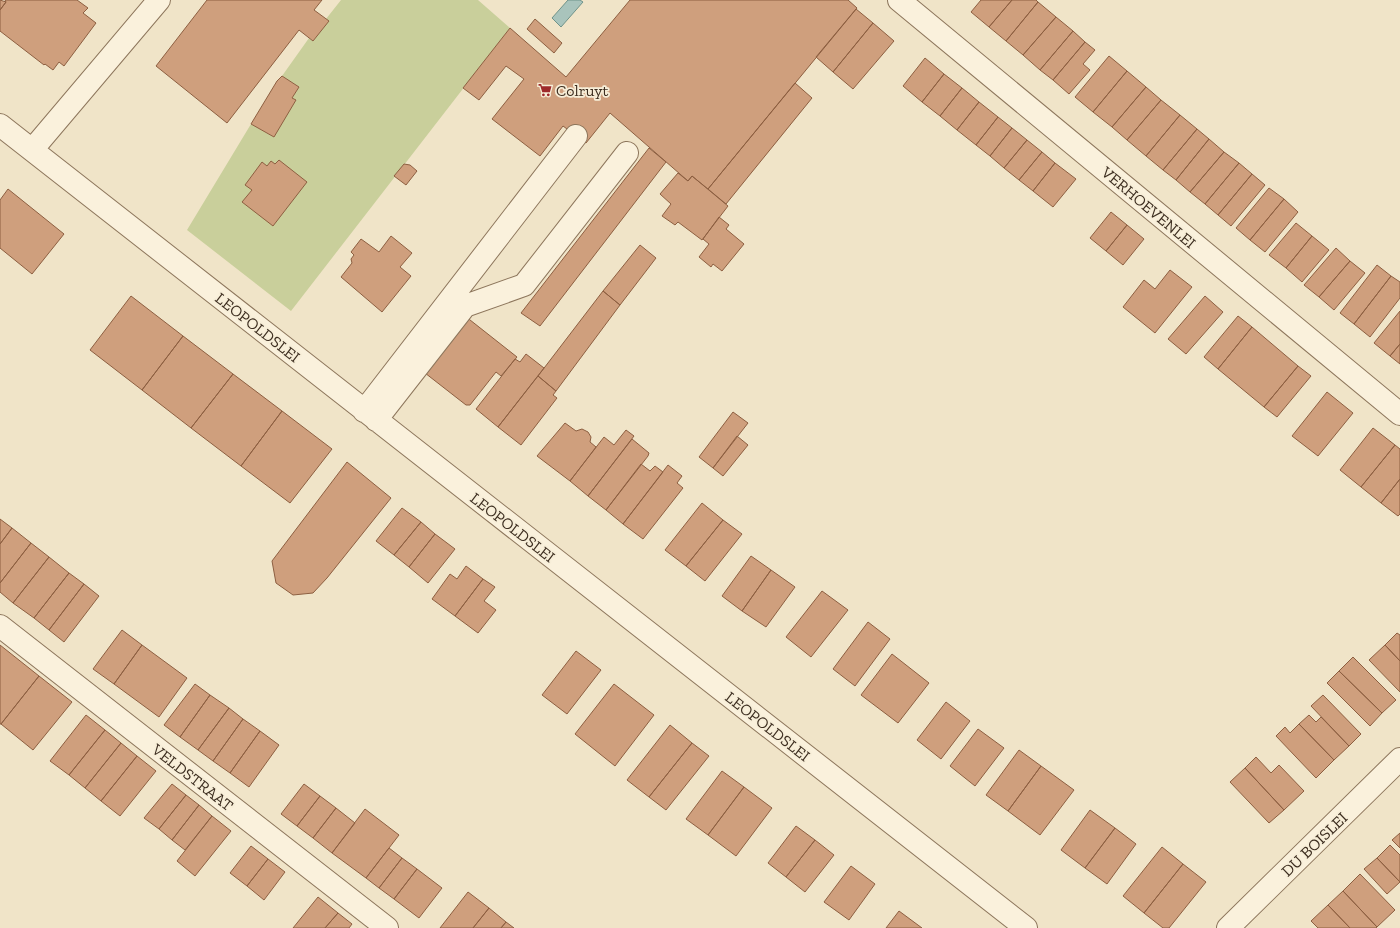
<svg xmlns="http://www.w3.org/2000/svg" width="1400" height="928" viewBox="0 0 1400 928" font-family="'Zilla Slab',serif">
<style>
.green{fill:#c9cf9b}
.water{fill:#a9c4bc;stroke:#6f938a}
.building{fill:#cf9f7d;stroke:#8d5f41}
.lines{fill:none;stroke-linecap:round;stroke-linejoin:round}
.minor-casing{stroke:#8d765c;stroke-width:24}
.minor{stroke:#faf1dc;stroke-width:22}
.labels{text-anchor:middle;stroke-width:3.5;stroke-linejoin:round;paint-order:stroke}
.poi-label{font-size:16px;fill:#3d2e20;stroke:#f7eed8;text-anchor:start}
.street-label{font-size:16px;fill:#3d2e20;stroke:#f7eed8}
</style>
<rect width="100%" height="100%" fill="#f0e4c8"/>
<path class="green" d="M 341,0 L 478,0 L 510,28 L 291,311 L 187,230 L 251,124 L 274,137 L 292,98 L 299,87 L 282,76 L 309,38 L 313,41 L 328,21 L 326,19 Z"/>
<path class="water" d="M 568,0 L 580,0 L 583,2 L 561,27 L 552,18 Z"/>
<path class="building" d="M 0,0 L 6,2 L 0,10 Z
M 5,0 L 77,0 L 88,8 L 83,13 L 96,23 L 64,66 L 59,62 L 53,70 L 45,64 L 44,65 L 0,31 L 0,10 L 6,2 Z
M 207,0 L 322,0 L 314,10 L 329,21 L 313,41 L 299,30 L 227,123 L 156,66 Z
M 630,0 L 848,0 L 857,8 L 708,189 L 692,176 L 688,181 L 610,113 L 586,143 L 563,126 L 540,156 L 492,119 L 524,79 L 506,66 L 479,100 L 463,88 L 510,28 L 566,77 Z
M 981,0 L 1012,0 L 989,27 L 971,12 Z
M 1012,0 L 1036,0 L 1038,2 L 1006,41 L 989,27 Z
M 1038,2 L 1056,17 L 1023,55 L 1006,41 Z
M 856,9 L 873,23 L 833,72 L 816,57 Z
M 1056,17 L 1073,31 L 1040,70 L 1023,55 Z
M 535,19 L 562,43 L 554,53 L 527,29 Z
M 873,23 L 894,41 L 853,89 L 833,72 Z
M 1073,31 L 1085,42 L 1053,80 L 1040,70 Z
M 1085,42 L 1095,50 L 1083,64 L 1090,70 L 1069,94 L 1053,80 Z
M 1109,56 L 1127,71 L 1093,112 L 1075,97 Z
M 925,58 L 944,74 L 922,102 L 903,86 Z
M 1127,71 L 1146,87 L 1112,127 L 1093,112 Z
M 944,74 L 962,88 L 940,116 L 922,102 Z
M 282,76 L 299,87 L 292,98 L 296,100 L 274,137 L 251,124 L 277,81 Z
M 795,83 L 812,98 L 726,204 L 708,189 Z
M 1146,87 L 1161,100 L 1127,140 L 1112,127 Z
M 962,88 L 979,102 L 957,130 L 940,116 Z
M 1161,100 L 1180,115 L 1146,156 L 1127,140 Z
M 979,102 L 998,117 L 976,145 L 957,130 Z
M 1180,115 L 1197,129 L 1163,170 L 1146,156 Z
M 998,117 L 1012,128 L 990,156 L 976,145 Z
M 1012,128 L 1027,140 L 1004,168 L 990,156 Z
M 1197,129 L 1209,139 L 1176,180 L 1163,170 Z
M 1209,139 L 1224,152 L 1190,192 L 1176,180 Z
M 1027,140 L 1042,152 L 1019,180 L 1004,168 Z
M 649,148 L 666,162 L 540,326 L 521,313 Z
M 1042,152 L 1055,163 L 1033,191 L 1019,180 Z
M 1224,152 L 1239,163 L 1205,204 L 1190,192 Z
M 279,160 L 307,182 L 273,226 L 242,202 L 252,190 L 245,185 L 262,162 L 267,166 L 271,161 L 275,164 Z
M 1055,163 L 1076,179 L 1053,207 L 1033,191 Z
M 1239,163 L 1252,174 L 1218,215 L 1205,204 Z
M 404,164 L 410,165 L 417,171 L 406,185 L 394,176 Z
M 678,173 L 688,181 L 692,176 L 728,206 L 702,240 L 678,222 L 675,225 L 662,216 L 671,204 L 660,194 Z
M 1252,174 L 1265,185 L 1231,226 L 1218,215 Z
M 1269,188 L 1284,199 L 1250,240 L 1236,228 Z
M 8,189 L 64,234 L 32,274 L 0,248 L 0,200 Z
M 1284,199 L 1298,212 L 1265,252 L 1250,240 Z
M 1111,212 L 1127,225 L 1106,251 L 1090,238 Z
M 719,217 L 729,225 L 726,229 L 744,244 L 722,271 L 713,264 L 711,267 L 699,257 L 709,244 L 703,239 Z
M 1296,223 L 1312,236 L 1286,268 L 1269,255 Z
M 1127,225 L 1144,239 L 1123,265 L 1106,251 Z
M 391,236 L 412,253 L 400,267 L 411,276 L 382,312 L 341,277 L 352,263 L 351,259 L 354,255 L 351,252 L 361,239 L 379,252 Z
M 1312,236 L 1329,250 L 1302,282 L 1286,268 Z
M 640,245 L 656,258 L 620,305 L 603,291 Z
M 1336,248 L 1350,261 L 1319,297 L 1304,285 Z
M 1350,261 L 1365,273 L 1334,310 L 1319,297 Z
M 1377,265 L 1391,276 L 1354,324 L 1340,313 Z
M 1170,270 L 1192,287 L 1155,333 L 1123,307 L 1144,280 L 1155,289 Z
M 1391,276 L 1400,282 L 1400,298 L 1370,337 L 1354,324 Z
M 603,291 L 620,305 L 556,391 L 538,376 Z
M 131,296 L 183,336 L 142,390 L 90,350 Z
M 1205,296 L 1223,312 L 1186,354 L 1168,339 Z
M 1400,311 L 1400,344 L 1390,356 L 1374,343 Z
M 465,316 L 517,357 L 501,376 L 496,372 L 470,405 L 466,405 L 425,373 Z
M 1238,316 L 1252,327 L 1218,369 L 1204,357 Z
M 1252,327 L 1298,366 L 1264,407 L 1218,369 Z
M 183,336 L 233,374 L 191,428 L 142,390 Z
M 1400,344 L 1400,364 L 1390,356 Z
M 526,354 L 544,368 L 498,427 L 476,409 L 515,359 L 520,362 Z
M 1298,366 L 1311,376 L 1277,417 L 1264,407 Z
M 233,374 L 282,411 L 241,466 L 191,428 Z
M 538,376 L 556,391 L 553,395 L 557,398 L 521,445 L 498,427 Z
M 1327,392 L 1353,413 L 1318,456 L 1292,436 Z
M 282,411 L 332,449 L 290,503 L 241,466 Z
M 733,412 L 748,423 L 713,468 L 699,457 Z
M 565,423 L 576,431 L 582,429 L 588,432 L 591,437 L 590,442 L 596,447 L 570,481 L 537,456 Z
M 1373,428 L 1395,445 L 1361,487 L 1340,470 Z
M 626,430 L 634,436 L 588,496 L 570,481 L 604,437 L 614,445 Z
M 737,436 L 748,445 L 723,476 L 713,468 Z
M 632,439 L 649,453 L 648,456 L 606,510 L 588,496 Z
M 1395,445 L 1400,449 L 1400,479 L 1381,503 L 1361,487 Z
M 347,462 L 391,498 L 327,578 L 313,593 L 293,595 L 276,583 L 272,561 Z
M 641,464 L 650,471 L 655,466 L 663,472 L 623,524 L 606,510 Z
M 668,465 L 682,476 L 677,483 L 683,488 L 643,539 L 623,524 Z
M 1400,479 L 1400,514 L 1398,516 L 1381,503 Z
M 702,503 L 723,520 L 686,566 L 665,550 Z
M 402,508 L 421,522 L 394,555 L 376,541 Z
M 0,519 L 12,528 L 0,544 Z
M 723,520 L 742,534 L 705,581 L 686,566 Z
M 421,522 L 435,534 L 409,567 L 394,555 Z
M 12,528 L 31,543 L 0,583 L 0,544 Z
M 435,534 L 455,549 L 428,583 L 409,567 Z
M 31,543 L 49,557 L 13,603 L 0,592 L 0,583 Z
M 751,556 L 771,570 L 742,611 L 722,596 Z
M 49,557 L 69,573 L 34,618 L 13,603 Z
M 466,566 L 483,579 L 455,616 L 432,599 L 450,574 L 457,579 Z
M 771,570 L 795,587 L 766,627 L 742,611 Z
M 69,573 L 84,584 L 49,630 L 34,618 Z
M 483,579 L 495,587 L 484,601 L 496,610 L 478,633 L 455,616 Z
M 84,584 L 99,596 L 64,642 L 49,630 Z
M 822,591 L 848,610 L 811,657 L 786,637 Z
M 868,622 L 890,639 L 855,686 L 833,669 Z
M 122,630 L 142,645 L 114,684 L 93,669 Z
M 1397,633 L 1400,635 L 1400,661 L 1385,645 Z
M 0,645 L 39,676 L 1,724 L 0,724 Z
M 142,645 L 187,678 L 159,717 L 114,684 Z
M 1385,645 L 1400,661 L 1400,692 L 1369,660 Z
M 576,651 L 601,670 L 567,714 L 542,695 Z
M 892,654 L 929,683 L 898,723 L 861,695 Z
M 1353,657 L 1396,700 L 1382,713 L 1339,671 Z
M 1339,671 L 1382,713 L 1370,726 L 1327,683 Z
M 39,676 L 72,702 L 33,750 L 1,724 Z
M 195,684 L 210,695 L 180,737 L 164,725 Z
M 614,684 L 654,715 L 615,766 L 575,734 Z
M 210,695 L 229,708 L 198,750 L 180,737 Z
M 1323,695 L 1361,734 L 1349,746 L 1311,706 Z
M 946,702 L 970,721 L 941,759 L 917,740 Z
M 229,708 L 243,719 L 213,761 L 198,750 Z
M 86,715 L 105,730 L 69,775 L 50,761 Z
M 1309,715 L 1316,722 L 1321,717 L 1349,746 L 1334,760 L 1299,724 Z
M 243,719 L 260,731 L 230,773 L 213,761 Z
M 1299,724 L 1334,760 L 1316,778 L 1276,736 L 1285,727 L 1290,733 Z
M 670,725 L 692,743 L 649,797 L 627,780 Z
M 978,729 L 1004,748 L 975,786 L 950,766 Z
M 105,730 L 121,743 L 85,788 L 69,775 Z
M 260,731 L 279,745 L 249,787 L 230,773 Z
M 121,743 L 137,756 L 101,801 L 85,788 Z
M 692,743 L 709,756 L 666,810 L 649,797 Z
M 1019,750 L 1041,766 L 1008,811 L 986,795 Z
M 137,756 L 156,771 L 120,816 L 101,801 Z
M 1256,757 L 1271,773 L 1279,765 L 1304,791 L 1284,810 L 1245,768 Z
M 1041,766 L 1074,790 L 1040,835 L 1008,811 Z
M 1245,768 L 1284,810 L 1269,823 L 1230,782 Z
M 722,771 L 744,787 L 708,835 L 686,819 Z
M 172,784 L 186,795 L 159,829 L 144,818 Z
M 304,784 L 320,796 L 297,826 L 281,814 Z
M 744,787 L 772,808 L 736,856 L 708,835 Z
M 186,795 L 199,805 L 172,840 L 159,829 Z
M 320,796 L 336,808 L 313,838 L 297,826 Z
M 199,805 L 212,816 L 185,850 L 172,840 Z
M 336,808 L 355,823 L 332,853 L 313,838 Z
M 365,809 L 399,835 L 366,878 L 332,853 Z
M 1090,810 L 1115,828 L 1085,868 L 1061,850 Z
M 212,816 L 231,831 L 195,876 L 177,861 Z
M 796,826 L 815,840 L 786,877 L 768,863 Z
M 1115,828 L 1136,844 L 1107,884 L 1085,868 Z
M 1400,833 L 1400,848 L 1392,840 Z
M 815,840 L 834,855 L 805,892 L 786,877 Z
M 1390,845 L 1400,855 L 1400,882 L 1377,858 Z
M 251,846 L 268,859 L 247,886 L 230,873 Z
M 1162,847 L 1183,864 L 1144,913 L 1123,896 Z
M 389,848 L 402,858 L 379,888 L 366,878 Z
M 402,858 L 417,869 L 394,899 L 379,888 Z
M 1377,858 L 1400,882 L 1387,894 L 1364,869 Z
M 268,859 L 285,872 L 264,900 L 247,886 Z
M 1183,864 L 1206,882 L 1169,928 L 1163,928 L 1144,913 Z
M 851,866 L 875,884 L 849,920 L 824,902 Z
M 417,869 L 442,888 L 419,918 L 394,899 Z
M 1360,874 L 1395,910 L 1377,927 L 1343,891 Z
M 1343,891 L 1377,927 L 1376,928 L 1350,928 L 1328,905 Z
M 468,892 L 489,908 L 473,928 L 440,928 Z
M 318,897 L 338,913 L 325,928 L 293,928 Z
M 1328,905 L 1350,928 L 1318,928 L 1311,921 Z
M 489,908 L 506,922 L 501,928 L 473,928 Z
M 899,911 L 922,928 L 886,928 Z
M 338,913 L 352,924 L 349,928 L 325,928 Z
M 506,922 L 514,928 L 501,928 Z"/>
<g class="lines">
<g class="minor-casing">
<path id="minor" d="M 899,0 L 1400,414
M 0,125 L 1026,928
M 32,150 L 159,0
M 364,411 L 576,136
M 376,420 L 465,306 L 524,285 L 627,153
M 0,626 L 387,928
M 1228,928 L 1400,759"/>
</g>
<use href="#minor" class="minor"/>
</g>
<defs>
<g id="supermarket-bare" transform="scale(1.08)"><path d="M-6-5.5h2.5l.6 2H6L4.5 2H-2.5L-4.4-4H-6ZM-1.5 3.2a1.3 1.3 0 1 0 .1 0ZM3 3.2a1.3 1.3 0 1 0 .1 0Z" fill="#9e2a2b" stroke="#f7eed8" stroke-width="2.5" paint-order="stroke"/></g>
</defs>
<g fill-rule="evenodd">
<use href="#supermarket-bare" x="545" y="90"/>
</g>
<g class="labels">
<g class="poi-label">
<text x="556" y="96">Colruyt</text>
</g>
<g class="street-label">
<text transform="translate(1149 207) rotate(40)" y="6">VERHOEVENLEI</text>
<text transform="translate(258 327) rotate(38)" y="6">LEOPOLDSLEI</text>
<text transform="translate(513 527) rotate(38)" y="6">LEOPOLDSLEI</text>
<text transform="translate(768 726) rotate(38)" y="6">LEOPOLDSLEI</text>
<text transform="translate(193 777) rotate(38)" y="6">VELDSTRAAT</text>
<text transform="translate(1314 844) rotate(-44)" y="6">DU BOISLEI</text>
</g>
</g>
</svg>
